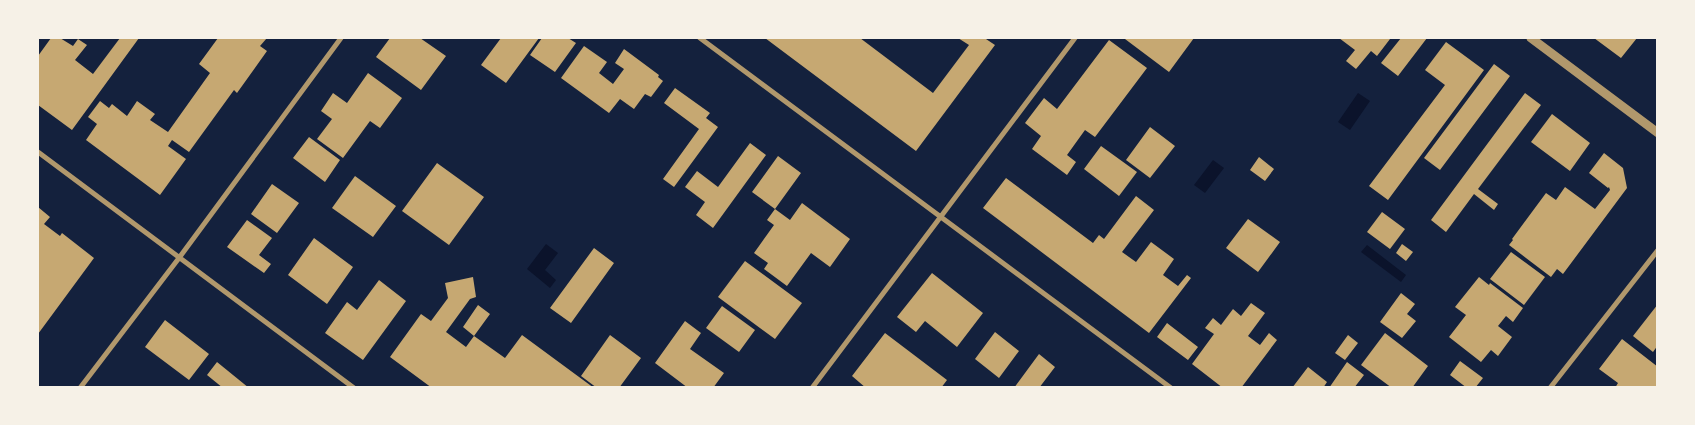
<svg xmlns="http://www.w3.org/2000/svg" width="1695" height="425" viewBox="0 0 1695 425" font-family="'Source Serif 4',serif">
<style>
.water{fill:#0b132b}
.building{fill:#c6a872}
.lines{fill:none;stroke-linecap:round;stroke-linejoin:round}
.minor{stroke:#b1986c;stroke-width:5}
.tertiary{stroke:#b1986c;stroke-width:9}
</style>
<rect width="100%" height="100%" fill="#14213d"/>
<path class="water" d="M 1358,93 L 1370,101 L 1350,130 L 1338,122 Z
M 1213,160 L 1224,168 L 1205,193 L 1194,185 Z
M 546,244 L 558,253 L 545,270 L 556,280 L 550,288 L 527,269 Z
M 1367,245 L 1406,275 L 1401,282 L 1361,252 Z"/>
<path class="building" d="M 51,38 L 60,38 L 73,46 L 78,39 L 87,45 L 75,60 L 93,74 L 120,38 L 139,38 L 72,130 L 38,105 L 38,56 Z
M 218,38 L 267,38 L 260,46 L 267,51 L 237,93 L 234,90 L 189,152 L 172,140 L 168,146 L 186,159 L 160,195 L 86,140 L 97,124 L 88,117 L 100,101 L 109,108 L 112,104 L 127,116 L 137,101 L 155,114 L 150,120 L 168,132 L 210,73 L 199,64 Z
M 390,38 L 420,38 L 446,56 L 421,90 L 376,57 Z
M 501,38 L 539,38 L 506,83 L 481,65 Z
M 542,38 L 568,38 L 576,43 L 555,72 L 530,55 Z
M 765,38 L 860,38 L 933,93 L 969,45 L 958,38 L 987,38 L 986,39 L 995,45 L 916,151 Z
M 1126,38 L 1194,38 L 1169,72 L 1125,39 Z
M 1339,38 L 1389,38 L 1390,39 L 1377,56 L 1371,51 L 1356,69 L 1346,61 L 1355,50 Z
M 1401,38 L 1427,38 L 1398,76 L 1381,63 Z
M 1594,38 L 1637,38 L 1621,58 Z
M 1109,40 L 1147,68 L 1095,137 L 1085,130 L 1067,155 L 1076,162 L 1067,175 L 1032,149 L 1041,136 L 1025,123 L 1044,98 L 1057,109 Z
M 1446,42 L 1484,70 L 1388,200 L 1369,186 L 1445,85 L 1425,70 Z
M 584,46 L 607,62 L 599,73 L 613,84 L 624,69 L 615,63 L 624,49 L 659,75 L 658,77 L 663,81 L 651,97 L 645,94 L 634,109 L 620,99 L 609,113 L 561,78 Z
M 1494,64 L 1510,76 L 1440,170 L 1424,158 Z
M 368,73 L 402,98 L 380,128 L 370,121 L 343,158 L 317,139 L 332,119 L 321,111 L 333,93 L 347,103 Z
M 675,88 L 710,113 L 706,118 L 718,127 L 674,187 L 663,179 L 699,129 L 664,103 Z
M 1525,93 L 1541,105 L 1478,189 L 1498,204 L 1494,210 L 1474,194 L 1446,232 L 1431,220 Z
M 1552,114 L 1590,143 L 1570,171 L 1531,142 Z
M 1150,127 L 1175,146 L 1150,178 L 1126,160 Z
M 309,137 L 340,160 L 325,182 L 293,158 Z
M 750,143 L 766,155 L 713,228 L 696,215 L 705,202 L 685,187 L 697,171 L 718,187 Z
M 1101,146 L 1137,172 L 1119,196 L 1084,169 Z
M 1604,153 L 1623,168 L 1627,188 L 1563,274 L 1557,269 L 1551,277 L 1509,245 L 1513,240 L 1512,239 L 1546,193 L 1556,200 L 1565,187 L 1595,209 L 1610,190 L 1609,187 L 1608,188 L 1589,173 Z
M 778,156 L 801,173 L 775,209 L 752,192 Z
M 1259,157 L 1274,169 L 1265,181 L 1250,170 Z
M 437,163 L 484,197 L 449,245 L 402,211 Z
M 355,176 L 396,206 L 373,237 L 332,208 Z
M 1006,178 L 1093,243 L 1099,235 L 1104,239 L 1136,196 L 1154,210 L 1122,252 L 1136,262 L 1151,242 L 1174,259 L 1163,275 L 1178,286 L 1187,275 L 1191,278 L 1149,333 L 983,208 Z
M 272,184 L 299,203 L 277,233 L 251,214 Z
M 802,203 L 850,239 L 830,267 L 811,253 L 787,286 L 764,269 L 768,263 L 754,253 L 774,225 L 767,220 L 775,209 L 790,220 Z
M 38,207 L 50,217 L 44,224 L 60,236 L 62,233 L 94,258 L 38,334 Z
M 1382,212 L 1405,229 L 1390,249 L 1367,232 Z
M 1248,219 L 1280,242 L 1258,272 L 1226,248 Z
M 247,220 L 272,238 L 259,255 L 271,264 L 264,273 L 227,247 Z
M 314,238 L 353,267 L 327,304 L 288,275 Z
M 1402,244 L 1413,252 L 1406,261 L 1396,253 Z
M 594,248 L 614,263 L 571,323 L 550,308 Z
M 1511,252 L 1545,277 L 1524,305 L 1490,279 Z
M 745,261 L 802,303 L 775,339 L 718,297 Z
M 932,273 L 983,313 L 957,347 L 925,321 L 916,332 L 897,317 Z
M 473,277 L 476,297 L 470,299 L 446,332 L 466,347 L 474,336 L 505,358 L 522,335 L 594,388 L 432,388 L 390,357 L 421,314 L 431,321 L 448,298 L 445,283 Z
M 1479,277 L 1489,285 L 1490,283 L 1523,308 L 1513,322 L 1506,316 L 1498,326 L 1512,337 L 1498,356 L 1491,350 L 1481,362 L 1449,337 L 1466,315 L 1455,307 Z
M 379,280 L 406,301 L 363,360 L 325,333 L 347,302 L 357,310 Z
M 1401,293 L 1415,304 L 1407,314 L 1416,321 L 1402,338 L 1380,322 Z
M 1251,303 L 1265,313 L 1248,336 L 1260,345 L 1269,333 L 1277,340 L 1241,388 L 1223,388 L 1192,364 L 1214,334 L 1205,328 L 1213,318 L 1221,325 L 1233,309 L 1241,316 Z
M 1658,304 L 1658,345 L 1653,352 L 1633,336 Z
M 478,305 L 490,314 L 474,336 L 463,327 Z
M 722,306 L 755,330 L 739,352 L 706,328 Z
M 165,320 L 209,354 L 189,380 L 145,347 Z
M 685,321 L 701,333 L 690,349 L 724,373 L 713,388 L 688,388 L 655,363 Z
M 1167,323 L 1198,347 L 1188,360 L 1157,337 Z
M 995,332 L 1019,351 L 999,378 L 975,359 Z
M 885,333 L 947,380 L 941,388 L 866,388 L 852,376 Z
M 1385,333 L 1428,366 L 1412,388 L 1392,388 L 1361,365 Z
M 610,335 L 641,358 L 619,388 L 597,388 L 581,376 Z
M 1348,335 L 1358,343 L 1345,360 L 1335,353 Z
M 1622,339 L 1658,367 L 1658,388 L 1615,388 L 1618,383 L 1599,369 Z
M 1039,354 L 1055,367 L 1039,388 L 1014,388 Z
M 1460,361 L 1483,378 L 1475,388 L 1467,388 L 1450,375 Z
M 217,362 L 249,388 L 223,388 L 207,375 Z
M 1347,362 L 1364,375 L 1354,388 L 1329,388 Z
M 1308,367 L 1327,382 L 1323,388 L 1292,388 Z"/>
<g class="lines">
<path class="minor" d="M 700,38 L 1171,388
M 38,152 L 354,388
M 80,388 L 179,258 L 341,38
M 812,388 L 1075,38
M 1550,388 L 1658,250"/>
<path class="tertiary" d="M 1531,38 L 1658,133"/>
</g>
<rect width="1695" height="425" fill="none" stroke="#f6f1e7" stroke-width="78"/>
</svg>
